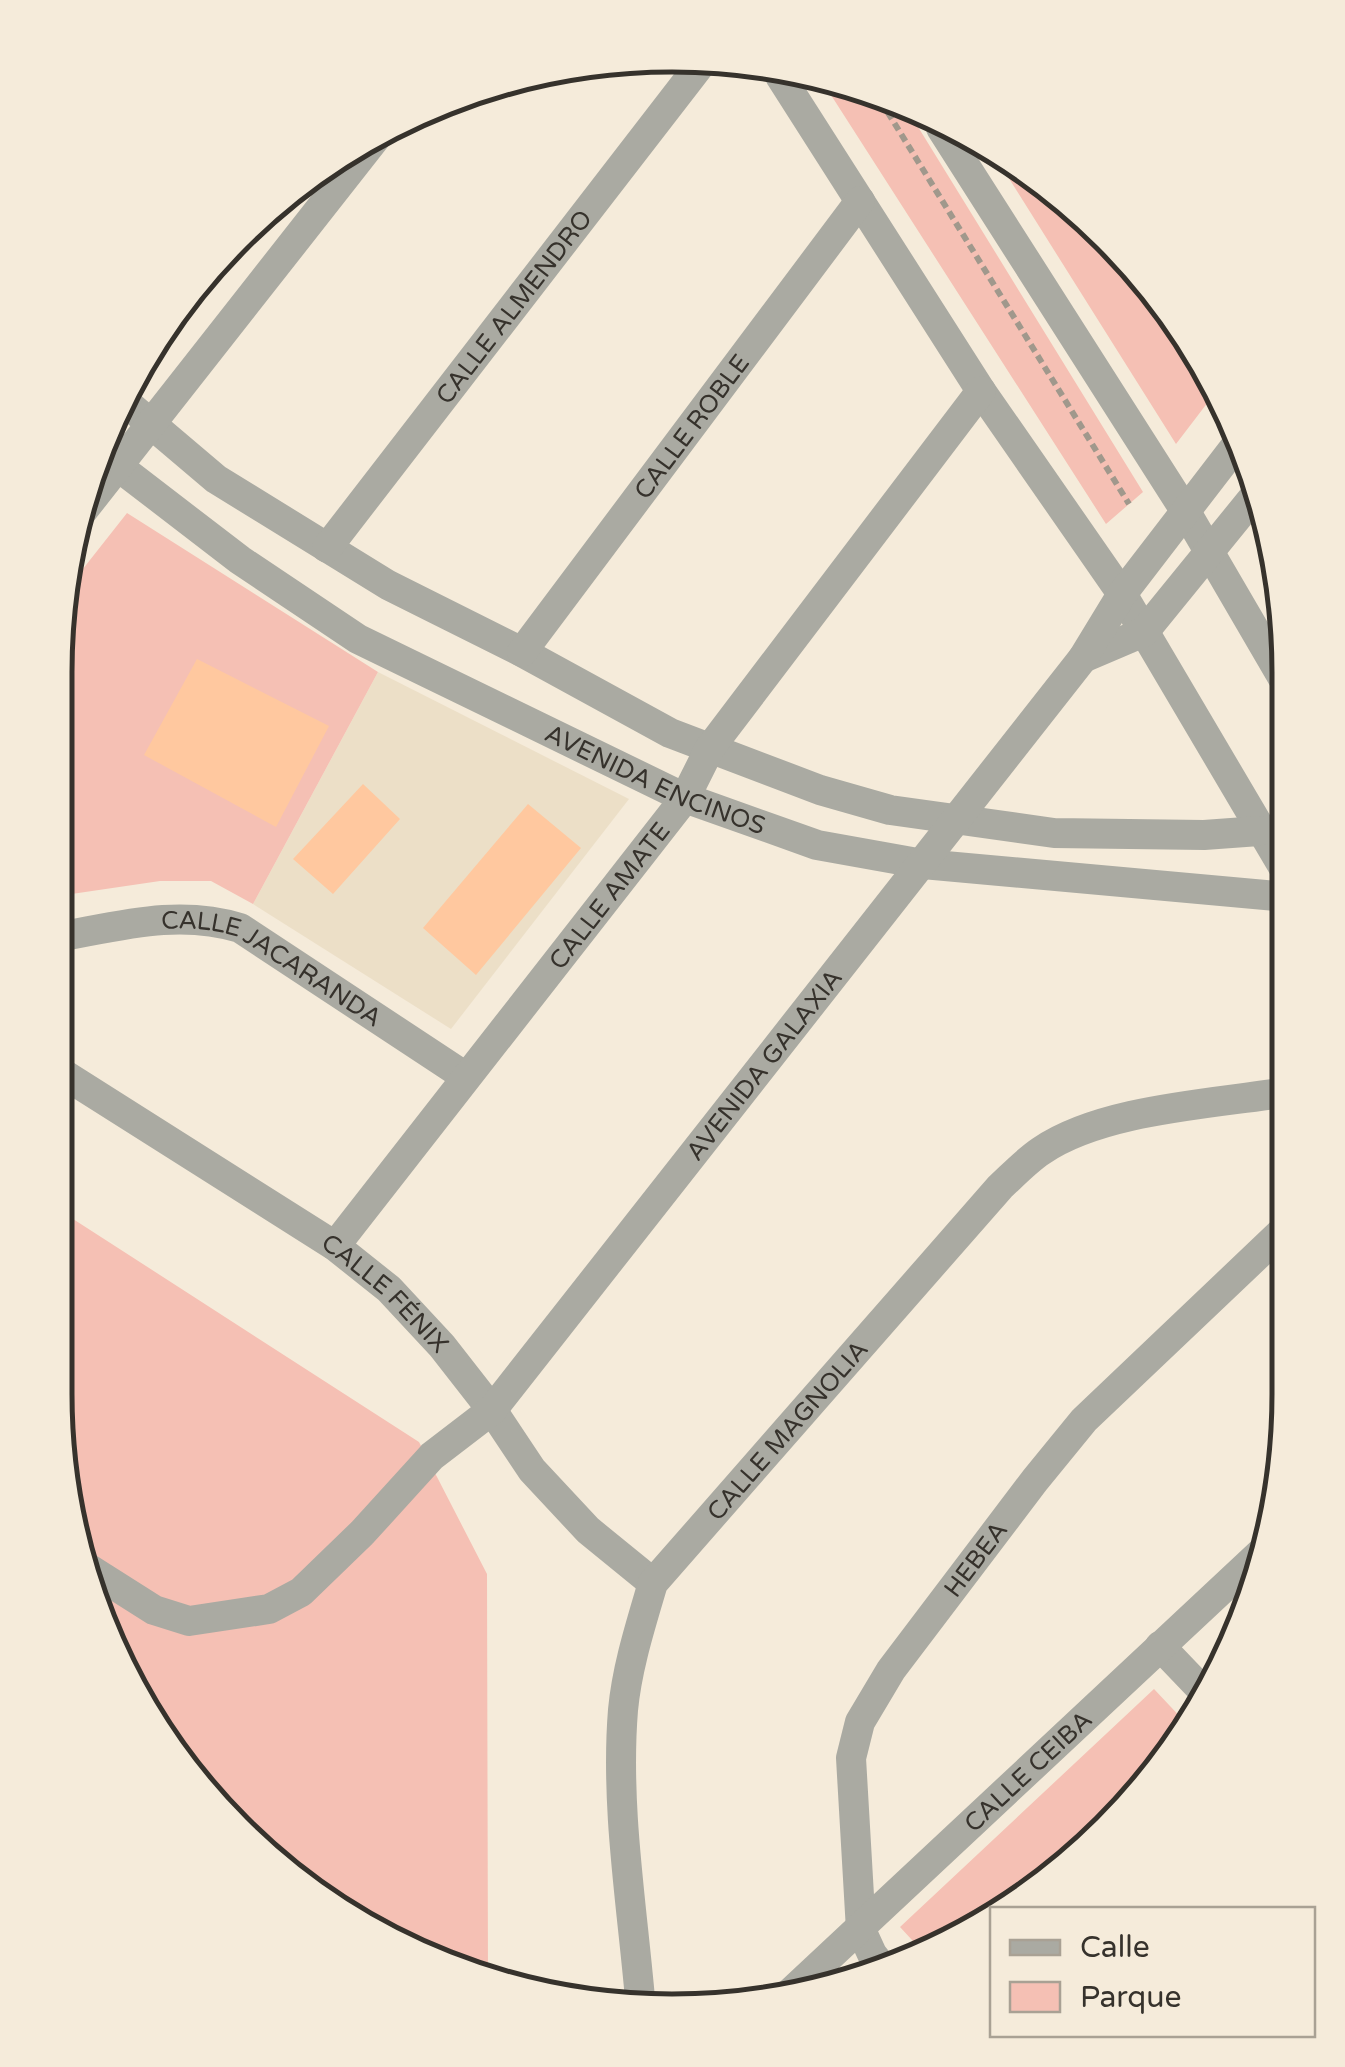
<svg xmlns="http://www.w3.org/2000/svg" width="1345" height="2067" viewBox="0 0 1345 2067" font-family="'Varela Round',sans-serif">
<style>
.built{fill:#ecdfc7}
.green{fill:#f5c0b4}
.building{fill:#ffc89f}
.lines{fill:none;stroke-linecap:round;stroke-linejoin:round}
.path{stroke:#a0988c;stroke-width:6;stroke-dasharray:8 5;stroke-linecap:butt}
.minor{stroke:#aaaaa2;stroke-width:30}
.labels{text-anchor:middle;stroke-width:8;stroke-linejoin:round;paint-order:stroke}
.street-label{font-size:25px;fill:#36322c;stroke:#f5ebda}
.rim{fill:none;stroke:#36322c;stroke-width:5}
</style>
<rect width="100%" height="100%" fill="#f5ebda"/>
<path class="built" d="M 378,672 L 629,799 L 451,1029 L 253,904 Z"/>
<path class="green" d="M 822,81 L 870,88 L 907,109 L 1143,492 L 1106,524 Z
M 998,161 L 1079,208 L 1218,389 L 1176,444 Z
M 127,513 L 378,672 L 253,904 L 211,881 L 160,881 L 58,896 L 60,598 Z
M 56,1208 L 419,1442 L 487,1574 L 488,1982 L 473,1979 L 296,1884 L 159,1738 L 88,1592 L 55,1394 Z
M 1154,1689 L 1186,1723 L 1137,1801 L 1005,1909 L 992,1910 L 992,1920 L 982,1929 L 924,1953 L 900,1927 Z"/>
<path class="building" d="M 197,659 L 329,726 L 276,827 L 144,755 Z
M 363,784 L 400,819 L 333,894 L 293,859 Z
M 528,804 L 581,848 L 476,975 L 423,928 Z"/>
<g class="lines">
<path class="path" d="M 874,90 L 1129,504"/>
<g class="minor">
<path d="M 780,76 L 981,391 L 1122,594 L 1288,875"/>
<path d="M 941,128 L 1186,512 L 1288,687"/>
<path d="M 124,401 L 216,479 L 388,585 L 522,652 L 670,733 L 820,790 L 890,810 L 1054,833 L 1204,835 L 1259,831"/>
<path id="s1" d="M 98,451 L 240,560 L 358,639 L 685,798 L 817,845 L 923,864 L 1287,897"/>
<path d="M 81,513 L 378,135"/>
<path id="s2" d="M 327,548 L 700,65"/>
<path id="s3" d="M 522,652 L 860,201"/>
<path d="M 1083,658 L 1144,632 L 1253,498"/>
<path id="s4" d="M 58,937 C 120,926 178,909 240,928 L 466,1077"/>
<path id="s5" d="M 57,1070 L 335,1246 L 389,1289 L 442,1346 L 492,1410 L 532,1470 L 588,1530 L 653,1583"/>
<path id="s6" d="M 335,1246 L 685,798 L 710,748 L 981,391"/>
<path id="s7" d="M 83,1565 L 154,1610 L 189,1621 L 269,1609 L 301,1592 L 362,1533 L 432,1456 L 492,1410 L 1083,658 L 1122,594 L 1238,443"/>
<path d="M 1160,1646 L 1205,1693"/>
<path id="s8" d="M 884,1969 L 872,1954 L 861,1930 L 851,1758 L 860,1722 L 891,1670 L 1035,1480 L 1084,1420 L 1286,1228"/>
<path id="s9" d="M 788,1995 L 1265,1549"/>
<path id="s10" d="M 641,2010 C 633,1911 615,1809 623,1710 C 627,1667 641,1624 653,1583 L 1000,1187 C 1013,1175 1026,1161 1041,1151 C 1102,1109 1213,1104 1287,1092"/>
</g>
</g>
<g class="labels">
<g class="street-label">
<text dy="9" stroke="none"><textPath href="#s2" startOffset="305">CALLE ALMENDRO</textPath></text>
<text dy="9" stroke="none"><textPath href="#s3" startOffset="282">CALLE ROBLE</textPath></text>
<text dy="9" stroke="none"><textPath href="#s1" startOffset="650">AVENIDA ENCINOS</textPath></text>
<text dy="9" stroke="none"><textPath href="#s6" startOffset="445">CALLE AMATE</textPath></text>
<text dy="9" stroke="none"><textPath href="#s4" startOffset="228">CALLE JACARANDA</textPath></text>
<text dy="9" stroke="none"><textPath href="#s7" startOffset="942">AVENIDA GALAXIA</textPath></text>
<text dy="9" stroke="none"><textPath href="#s5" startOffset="398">CALLE FÉNIX</textPath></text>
<text dy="9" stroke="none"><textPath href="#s10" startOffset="635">CALLE MAGNOLIA</textPath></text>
<text dy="9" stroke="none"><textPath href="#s8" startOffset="455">HEBEA</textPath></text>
<text dy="9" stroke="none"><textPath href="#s9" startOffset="328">CALLE CEIBA</textPath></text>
</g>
</g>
<path d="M0 0H1345V2067H0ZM672 72H672A600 600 0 0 1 1272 672V1394A600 600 0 0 1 672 1994H672A600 600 0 0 1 72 1394V672A600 600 0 0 1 672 72Z" fill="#f5ebda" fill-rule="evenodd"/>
<path class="rim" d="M672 72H672A600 600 0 0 1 1272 672V1394A600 600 0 0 1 672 1994H672A600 600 0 0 1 72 1394V672A600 600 0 0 1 672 72Z"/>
<rect x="990" y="1907" width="325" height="130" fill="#f5ebda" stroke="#a9a194" stroke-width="2.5"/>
<rect x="1010" y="1940" width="50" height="15" fill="#aaaaa2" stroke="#a9a194" stroke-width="2.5"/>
<text x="1080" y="1957" font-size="30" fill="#36322c">Calle</text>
<rect x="1010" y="1982" width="50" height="30" fill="#f5c0b4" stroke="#a9a194" stroke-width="2.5"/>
<text x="1080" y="2007" font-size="30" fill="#36322c">Parque</text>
</svg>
